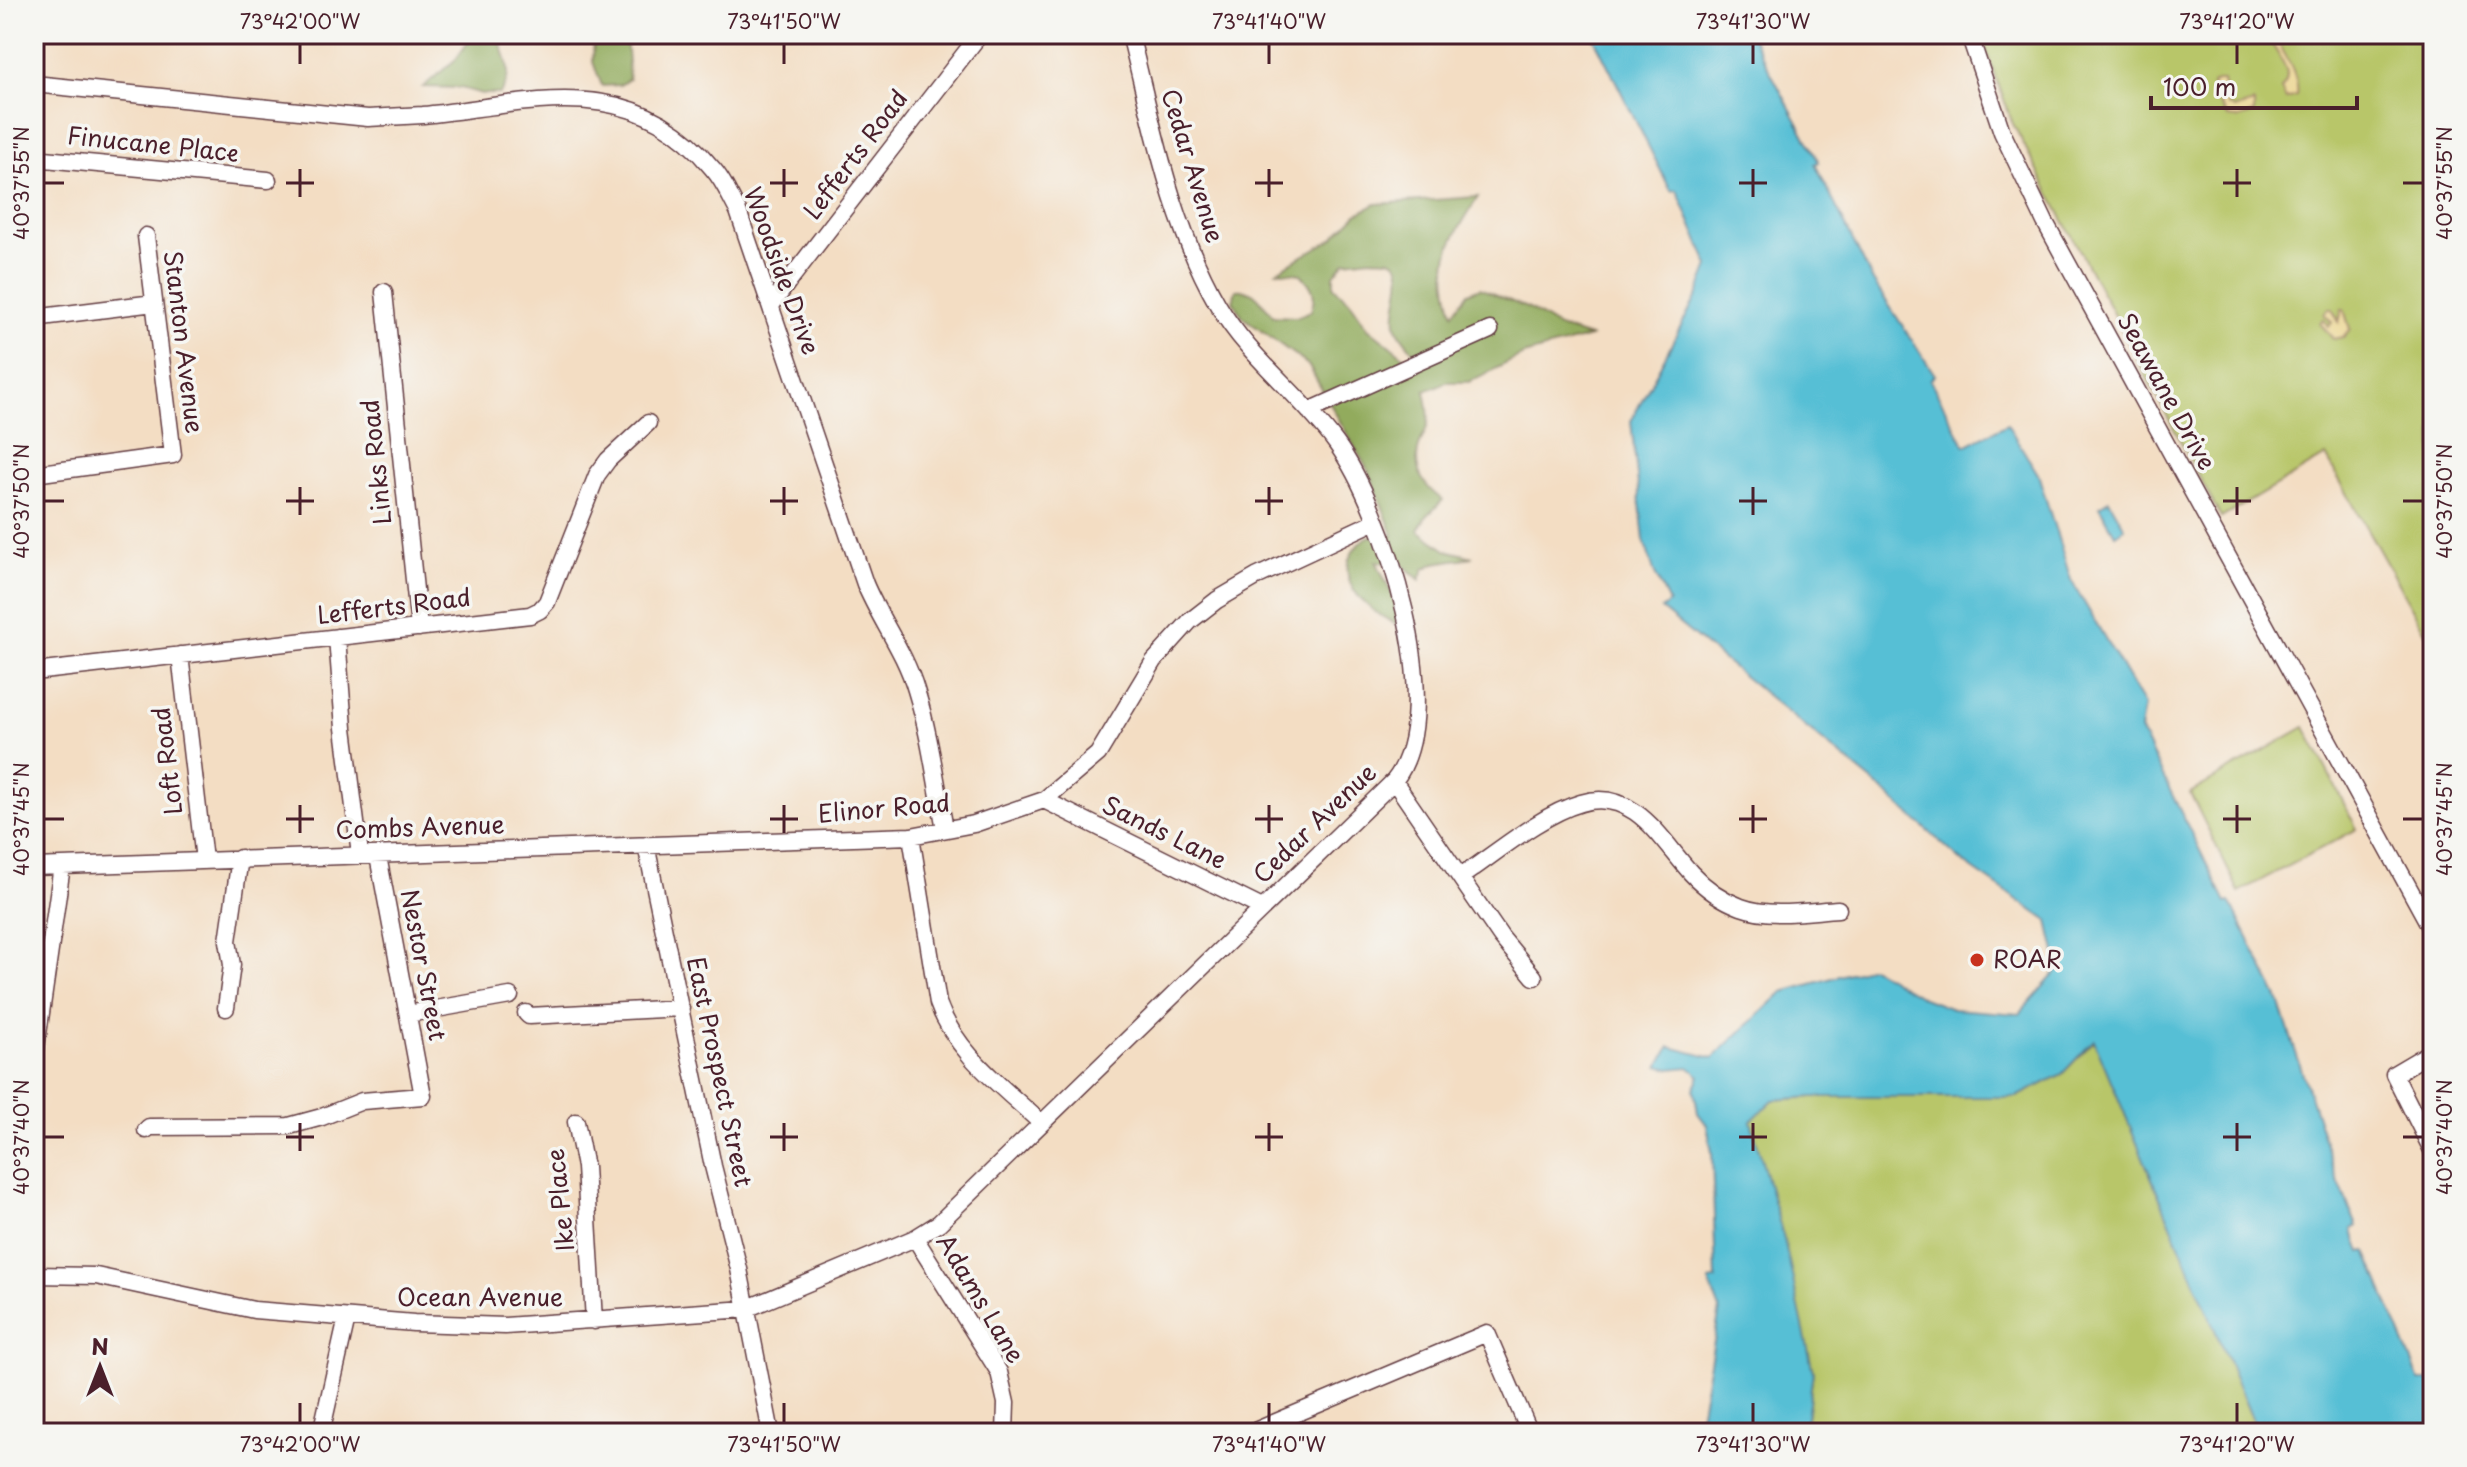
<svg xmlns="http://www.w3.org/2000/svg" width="2467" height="1467" viewBox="0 0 2467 1467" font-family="'Playpen Sans',sans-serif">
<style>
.green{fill:#b8c669;stroke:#81724a;stroke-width:2}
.forest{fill:#92ab5d;stroke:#6e6544;stroke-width:2;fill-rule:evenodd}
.sand{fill:#eeda9e;stroke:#9c7c64;stroke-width:2}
.water{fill:#57bfd5;stroke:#506f80;stroke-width:2}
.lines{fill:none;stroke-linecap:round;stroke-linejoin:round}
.minor-casing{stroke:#633c42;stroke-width:19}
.minor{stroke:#fff;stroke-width:16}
.ticks{fill:none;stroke:#4a1f2b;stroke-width:3}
.poi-dot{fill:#c8321e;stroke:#f6f6f2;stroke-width:3}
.labels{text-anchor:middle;stroke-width:7;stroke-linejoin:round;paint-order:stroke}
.street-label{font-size:24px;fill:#4a1f2b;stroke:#f6f6f2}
.poi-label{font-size:24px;fill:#4a1f2b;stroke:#f6f6f2;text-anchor:start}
.neatline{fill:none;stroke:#4a1f2b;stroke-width:3}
.ticks-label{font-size:20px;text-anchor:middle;fill:#4a1f2b}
</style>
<rect width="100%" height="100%" fill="#f6f6f2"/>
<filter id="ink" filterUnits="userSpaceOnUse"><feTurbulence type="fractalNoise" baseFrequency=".0125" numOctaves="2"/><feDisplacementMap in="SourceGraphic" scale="16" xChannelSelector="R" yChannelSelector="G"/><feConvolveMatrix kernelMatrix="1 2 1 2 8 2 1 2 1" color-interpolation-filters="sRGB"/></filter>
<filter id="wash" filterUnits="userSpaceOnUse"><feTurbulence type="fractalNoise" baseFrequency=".006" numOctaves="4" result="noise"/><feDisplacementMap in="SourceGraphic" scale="32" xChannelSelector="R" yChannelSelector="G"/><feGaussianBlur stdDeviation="1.8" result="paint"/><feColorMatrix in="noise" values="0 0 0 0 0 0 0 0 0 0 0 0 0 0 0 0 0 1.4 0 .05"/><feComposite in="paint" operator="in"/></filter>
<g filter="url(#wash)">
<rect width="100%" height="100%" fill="#f3ddc3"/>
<path class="green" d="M 1980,34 L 2433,34 L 2433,646 L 2326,456 L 2221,518 L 2013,124 Z
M 2305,727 L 2357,829 L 2239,892 L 2190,793 Z
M 2095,1040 L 2258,1433 L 1805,1433 L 1813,1372 L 1750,1121 L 1773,1100 L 1813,1097 L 2017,1097 L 2062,1074 Z"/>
<path class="forest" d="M 474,34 L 497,34 L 498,36 C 506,59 515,73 500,94 L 482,94 L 461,88 L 423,87 L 456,59 Z
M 594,34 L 626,34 L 629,79 L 620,85 L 602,86 L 593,62 Z
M 1478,197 C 1449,245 1437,256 1453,313 L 1468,293 L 1480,288 L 1529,309 L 1558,327 L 1590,337 L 1523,355 L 1469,382 L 1446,382 L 1425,391 C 1427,402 1430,412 1428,423 C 1427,431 1421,438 1419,447 C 1412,470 1425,488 1443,500 L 1425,518 L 1418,530 L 1446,550 L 1473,557 L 1435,563 L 1424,569 L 1420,580 L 1404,566 L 1376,561 L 1396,603 L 1399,625 C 1371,614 1332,582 1354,550 C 1358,545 1362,539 1368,537 C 1375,534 1385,536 1393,535 L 1371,476 L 1308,365 L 1243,317 L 1233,301 L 1236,290 C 1256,287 1261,304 1274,316 L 1296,317 L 1311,311 C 1317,294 1313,287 1301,274 L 1277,271 L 1332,239 L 1357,214 L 1376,204 ZM 1371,258 C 1377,259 1384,258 1390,259 C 1414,266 1388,311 1398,330 C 1406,346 1417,349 1420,369 L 1368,328 L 1349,300 L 1334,287 L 1334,275 L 1345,261 Z"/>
<path class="sand" d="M 2274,42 L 2278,43 C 2287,57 2300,79 2297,96 L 2286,99 L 2281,89 C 2295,74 2281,60 2272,44 Z
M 2216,81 L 2223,81 L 2227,105 L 2234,109 L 2254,103 L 2254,113 L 2236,119 L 2228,118 L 2214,95 L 2212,84 Z
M 2328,309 L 2332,309 L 2339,322 L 2342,309 L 2344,310 L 2350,329 L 2343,337 L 2333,339 L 2320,323 L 2323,319 L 2329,326 L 2332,322 L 2324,314 Z"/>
<path class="water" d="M 1592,34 L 1750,34 L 1819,162 L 1815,164 L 1873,281 L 1935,375 L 1930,380 L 1965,446 L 2007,424 L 2038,474 L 2071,580 L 2144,705 L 2140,730 L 2226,903 L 2230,902 L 2278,998 L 2337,1178 L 2357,1226 L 2352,1229 L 2361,1252 L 2366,1251 L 2420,1381 L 2433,1381 L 2433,1433 L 2258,1433 L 2094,1040 L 2062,1074 L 2017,1097 L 1813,1097 L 1773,1100 L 1751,1121 L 1785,1243 L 1813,1372 L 1805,1433 L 1700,1433 L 1699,1421 L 1720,1310 L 1709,1281 L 1716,1280 L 1712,1152 L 1707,1125 L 1698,1113 L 1694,1089 L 1700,1076 L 1689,1067 L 1670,1069 L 1659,1066 L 1670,1047 L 1713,1058 L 1783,992 L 1871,967 L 1923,998 L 1952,1009 L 2019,1014 L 2059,969 L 2048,921 L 1964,863 L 1878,786 L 1661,609 L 1669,603 L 1655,574 L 1644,540 L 1631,421 L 1698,294 L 1709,266 L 1677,190 L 1671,191 Z
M 2109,500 L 2125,528 L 2115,534 L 2099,506 Z"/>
</g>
<g filter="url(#ink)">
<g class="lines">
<g class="minor-casing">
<path id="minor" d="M 1969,34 L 2002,132 L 2045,222 L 2433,932
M 34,84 L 368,118 C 386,117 405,116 423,115 C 531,104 632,69 713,169 C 724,181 730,197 738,211 L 865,584 C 880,620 905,652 916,690 C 930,735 936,783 945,829
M 34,158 L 268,180
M 384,292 L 419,628
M 771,306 L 788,282 L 980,34
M 34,318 L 154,303
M 1309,411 L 1490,330
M 34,474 L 173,455 L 146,236
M 337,637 L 344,728 L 360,854
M 180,655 L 204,860
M 34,672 L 530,615 L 540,610 L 547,602 L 597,475 L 608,460 L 648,423
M 1394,781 L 1501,937 L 1534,977
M 1044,800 L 1262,908
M 911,836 L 938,1003 C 956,1054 1003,1087 1041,1123
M 646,845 L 713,1166 L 739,1269 L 771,1433
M 34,867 L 911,836 L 974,824 L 1044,800 L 1098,754 L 1154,661 L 1190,621 L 1217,600 L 1258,576 L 1376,521
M 1462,876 C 1496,853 1542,814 1581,803 C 1634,787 1662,841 1691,873 C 1705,888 1722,900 1741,907 C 1771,918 1807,911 1838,909
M 226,1008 L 232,965 L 228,941 L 240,858
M 526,1013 L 529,1016 L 681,1008
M 408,1014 L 510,996
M 2433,1051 L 2394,1074 L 2433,1152
M 34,1062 L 62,866
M 576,1122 L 585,1167 L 594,1321
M 146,1130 L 149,1127 L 289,1126 L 322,1117 L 362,1101 L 423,1096 L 378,856
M 915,1238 L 999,1372 L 1006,1403 L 1005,1433
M 34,1275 L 96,1276 L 254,1310 L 414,1323 L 505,1326 L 746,1309 L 915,1238 L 939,1223 L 1394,781 C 1451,711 1384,508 1336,443 C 1300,394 1248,357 1218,305 C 1170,222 1153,125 1130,34
M 321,1433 L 347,1318
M 1250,1433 L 1487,1333 L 1530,1433"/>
</g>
<use href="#minor" class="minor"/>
</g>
</g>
<path class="ticks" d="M 300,44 L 300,64M 784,44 L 784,64M 1269,44 L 1269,64M 1753,44 L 1753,64M 2237,44 L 2237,64M 300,169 L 300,197M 784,169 L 784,197M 1269,169 L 1269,197M 1753,169 L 1753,197M 2237,169 L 2237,197M 44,183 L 64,183M 286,183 L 314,183M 770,183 L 798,183M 1255,183 L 1283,183M 1739,183 L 1767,183M 2223,183 L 2251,183M 2403,183 L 2423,183M 300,487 L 300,515M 784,487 L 784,515M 1269,487 L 1269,515M 1753,487 L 1753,515M 2237,487 L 2237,515M 44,501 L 64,501M 286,501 L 314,501M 770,501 L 798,501M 1255,501 L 1283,501M 1739,501 L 1767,501M 2223,501 L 2251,501M 2403,501 L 2423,501M 300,805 L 300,833M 784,805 L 784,833M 1269,805 L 1269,833M 1753,805 L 1753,833M 2237,805 L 2237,833M 44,819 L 64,819M 286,819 L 314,819M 770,819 L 798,819M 1255,819 L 1283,819M 1739,819 L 1767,819M 2223,819 L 2251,819M 2403,819 L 2423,819M 300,1123 L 300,1151M 784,1123 L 784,1151M 1269,1123 L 1269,1151M 1753,1123 L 1753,1151M 2237,1123 L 2237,1151M 44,1137 L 64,1137M 286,1137 L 314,1137M 770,1137 L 798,1137M 1255,1137 L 1283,1137M 1739,1137 L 1767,1137M 2223,1137 L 2251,1137M 2403,1137 L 2423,1137M 300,1403 L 300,1423M 784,1403 L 784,1423M 1269,1403 L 1269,1423M 1753,1403 L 1753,1423M 2237,1403 L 2237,1423"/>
<circle class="poi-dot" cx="1977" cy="960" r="8"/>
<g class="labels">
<g class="street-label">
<text transform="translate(153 145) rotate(6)" y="8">Finucane Place</text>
<text transform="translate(856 155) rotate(-53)" y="8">Lefferts Road</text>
<text transform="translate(1192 166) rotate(73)" y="8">Cedar Avenue</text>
<text transform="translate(781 271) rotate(70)" y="8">Woodside Drive</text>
<text transform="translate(183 342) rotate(83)" y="8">Stanton Avenue</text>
<text transform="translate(2166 392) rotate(61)" y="8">Seawane Drive</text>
<text transform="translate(377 462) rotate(-96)" y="8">Links Road</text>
<text transform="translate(394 607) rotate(-7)" y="8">Lefferts Road</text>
<text transform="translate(168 761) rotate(-97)" y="8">Loft Road</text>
<text transform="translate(884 809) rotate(-5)" y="8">Elinor Road</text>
<text transform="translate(1315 824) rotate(-44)" y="8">Cedar Avenue</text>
<text transform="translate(420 828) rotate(-2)" y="8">Combs Avenue</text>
<text transform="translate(1164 833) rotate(26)" y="8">Sands Lane</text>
<text transform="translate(423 965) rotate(79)" y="8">Nestor Street</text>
<text transform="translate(719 1072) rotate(78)" y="8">East Prospect Street</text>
<text transform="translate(561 1200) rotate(-96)" y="8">Ike Place</text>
<text x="480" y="1306">Ocean Avenue</text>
<text transform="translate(980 1299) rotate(59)" y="8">Adams Lane</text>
</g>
<g class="poi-label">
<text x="1993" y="968">ROAR</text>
</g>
</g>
<rect width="2467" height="1467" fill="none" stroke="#f6f6f2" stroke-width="88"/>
<g transform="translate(100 1367)" stroke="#f6f6f2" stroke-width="6" paint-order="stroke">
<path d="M0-6L14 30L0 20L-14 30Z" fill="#4a1f2b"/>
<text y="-12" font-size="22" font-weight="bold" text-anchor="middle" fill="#4a1f2b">N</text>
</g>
<path d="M2151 96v12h206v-12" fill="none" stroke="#4a1f2b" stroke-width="4"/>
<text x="2163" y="96" font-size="24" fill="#4a1f2b" stroke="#f6f6f2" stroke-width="6" paint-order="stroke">100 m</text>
<rect x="44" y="44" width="2379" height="1379" class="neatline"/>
<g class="ticks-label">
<text x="300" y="29">73°42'00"W</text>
<text x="784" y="29">73°41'50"W</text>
<text x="1269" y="29">73°41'40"W</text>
<text x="1753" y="29">73°41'30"W</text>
<text x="2237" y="29">73°41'20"W</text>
<text transform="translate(22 183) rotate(-90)" y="7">40°37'55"N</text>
<text transform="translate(2445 183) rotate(-90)" y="7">40°37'55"N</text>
<text transform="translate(22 501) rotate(-90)" y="7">40°37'50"N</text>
<text transform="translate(2445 501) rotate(-90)" y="7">40°37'50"N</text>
<text transform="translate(22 819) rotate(-90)" y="7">40°37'45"N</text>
<text transform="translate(2445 819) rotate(-90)" y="7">40°37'45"N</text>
<text transform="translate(22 1137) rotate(-90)" y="7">40°37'40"N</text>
<text transform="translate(2445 1137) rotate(-90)" y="7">40°37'40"N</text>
<text x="300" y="1452">73°42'00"W</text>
<text x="784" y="1452">73°41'50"W</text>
<text x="1269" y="1452">73°41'40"W</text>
<text x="1753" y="1452">73°41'30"W</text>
<text x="2237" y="1452">73°41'20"W</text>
</g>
</svg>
